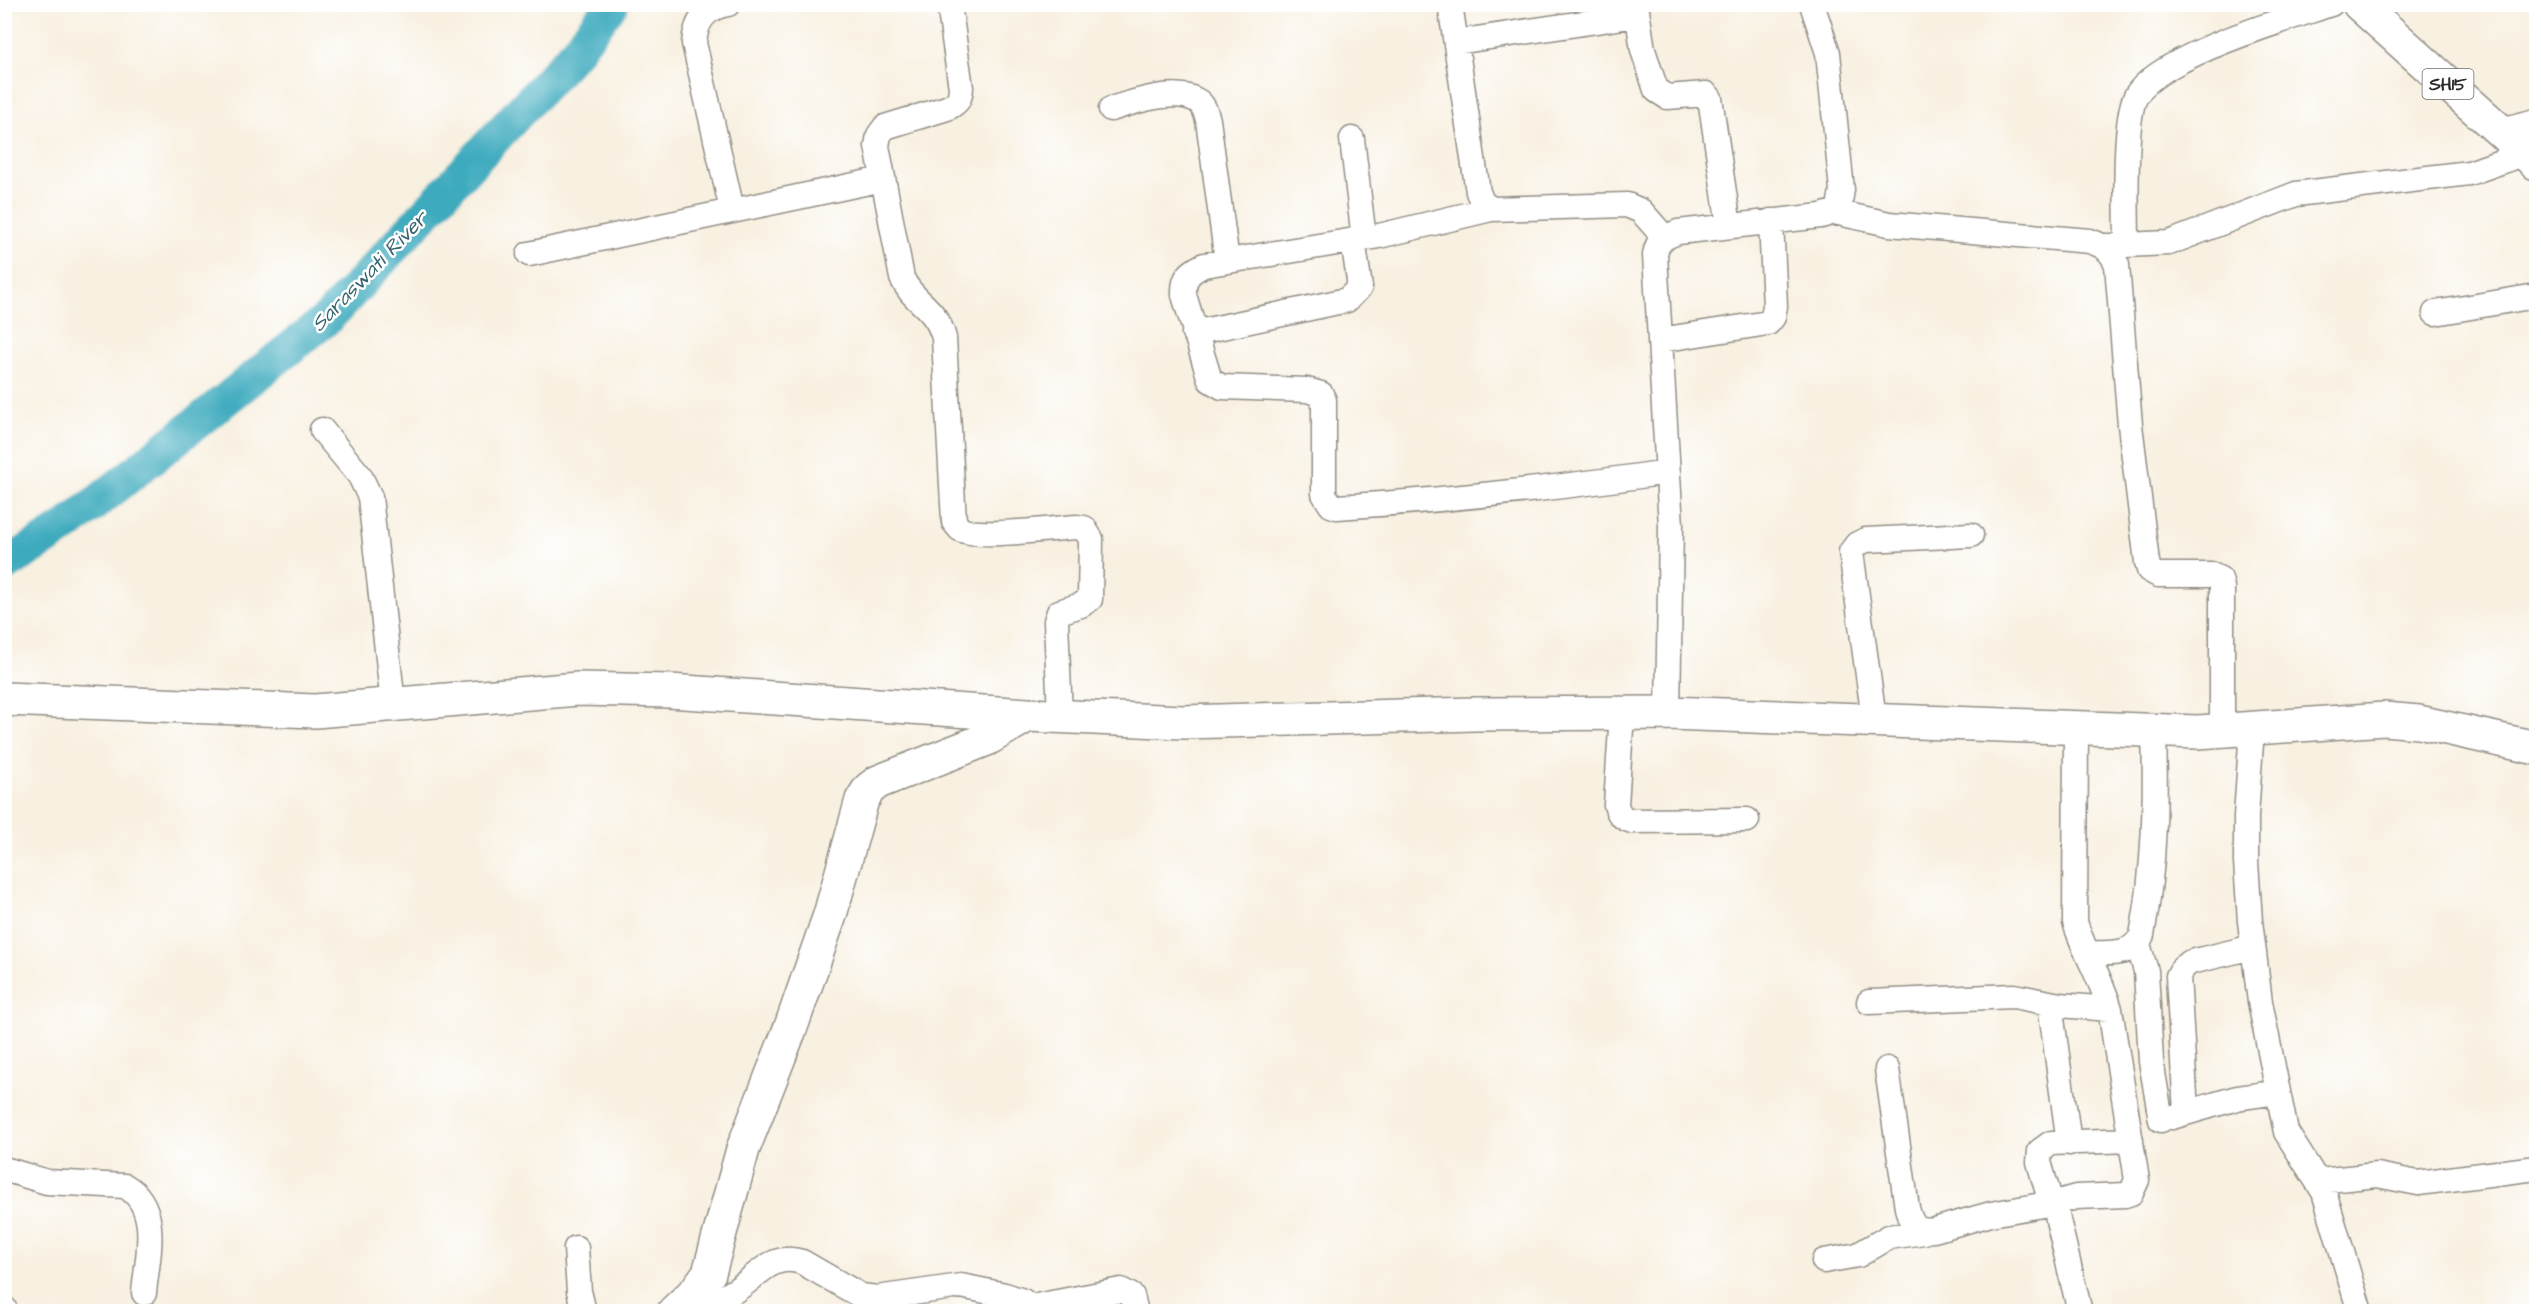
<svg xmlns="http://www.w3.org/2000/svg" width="2541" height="1316" viewBox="0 0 2541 1316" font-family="'Architects Daughter',sans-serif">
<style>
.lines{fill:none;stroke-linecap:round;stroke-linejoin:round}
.river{stroke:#3eaabe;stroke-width:34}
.street-casing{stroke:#928e86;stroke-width:27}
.secondary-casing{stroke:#928e86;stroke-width:36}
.primary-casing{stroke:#928e86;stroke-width:36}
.street{stroke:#fff;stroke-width:24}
.secondary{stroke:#fff;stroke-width:33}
.primary{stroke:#fff;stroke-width:33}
.labels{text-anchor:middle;stroke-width:5;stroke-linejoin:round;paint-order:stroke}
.shield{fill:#fff;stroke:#6b6b6b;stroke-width:1.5}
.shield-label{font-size:18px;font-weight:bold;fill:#2b2b2b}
.water-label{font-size:21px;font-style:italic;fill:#34646d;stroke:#fff}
</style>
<rect width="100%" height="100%" fill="#fff"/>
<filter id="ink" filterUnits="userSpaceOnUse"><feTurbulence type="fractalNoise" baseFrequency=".0167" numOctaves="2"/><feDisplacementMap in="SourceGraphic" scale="12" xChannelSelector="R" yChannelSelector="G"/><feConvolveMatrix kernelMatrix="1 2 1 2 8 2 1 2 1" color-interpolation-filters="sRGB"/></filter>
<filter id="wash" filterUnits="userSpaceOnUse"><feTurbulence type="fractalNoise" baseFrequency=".008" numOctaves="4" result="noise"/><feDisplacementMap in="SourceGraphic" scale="24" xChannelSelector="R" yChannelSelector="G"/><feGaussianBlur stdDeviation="1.35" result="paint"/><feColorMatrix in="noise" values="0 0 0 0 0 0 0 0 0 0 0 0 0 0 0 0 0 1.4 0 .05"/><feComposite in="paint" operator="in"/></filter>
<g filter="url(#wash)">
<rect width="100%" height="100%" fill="#f8f0e0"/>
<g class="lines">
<path class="river" d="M 4,566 L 67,526 L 328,318 L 576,51 L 612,4"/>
</g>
</g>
<g filter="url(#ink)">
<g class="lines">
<g class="street-casing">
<path id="street" d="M 728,4 C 705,8 696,21 694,43 L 732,210
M 949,4 L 961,88 C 960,99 958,103 947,108 L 885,127 L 879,135 L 877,146 L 902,278 C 913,303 936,306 944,338 L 954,522 C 955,523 959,528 960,529 C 976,539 1056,528 1077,527 L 1084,528 L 1091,539 L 1090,599 L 1081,605 L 1059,612 L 1056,621 L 1060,716
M 1450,4 L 1478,192 L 1482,202 L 1491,209 L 1627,205 L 1641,211 L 1664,237
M 1636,4 L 1643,50 L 1656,90 L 1667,97 L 1706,94 L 1710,98 L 1729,226
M 1456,42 L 1637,15
M 1111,109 C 1133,102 1174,88 1196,100 C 1204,104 1206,113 1208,120 L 1227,261
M 2500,130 L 2536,121
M 1352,139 L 1364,239
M 1491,209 L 1379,236 L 1204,265 C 1189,272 1183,278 1184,295 L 1210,380 L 1222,387 L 1307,390 L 1321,394 L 1324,400 L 1324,494 L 1331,505 L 1337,507 C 1448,500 1558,488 1668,472
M 1834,212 L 1889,224 L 2090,241 C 2104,246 2111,250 2117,265 L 2130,425 L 2147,562 L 2149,570 L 2158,575 L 2212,575 L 2220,579 L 2222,587 L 2222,731
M 2127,245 C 2127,215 2123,118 2136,96 C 2157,57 2287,19 2331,4
M 2104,246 L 2169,243 L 2296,194 L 2469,173 L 2526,153
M 529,254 L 883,179
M 2435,313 L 2536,296
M 1194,333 L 1347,300 L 1360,287 L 1353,240
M 1660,340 L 1768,323 L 1773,317 L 1775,306 L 1771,221
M 322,430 L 360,476 L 370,497 L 393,704
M 1622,713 L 1616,805 C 1619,815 1622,818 1632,821 L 1747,820
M 1668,713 L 1671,526 L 1655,255 C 1657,240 1664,237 1678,232 L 1821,216 L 1834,212 L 1839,208 L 1842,190 L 1828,53 L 1812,4
M 1874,719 L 1851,552 L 1857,544 L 1866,540 L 1971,535
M 2076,727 L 2075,922 C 2084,952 2101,978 2110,1009 L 2137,1180 L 2131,1193 L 2125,1195 L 2076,1197 L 2059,1202 L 2056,1208 L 2058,1220 L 2080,1312
M 2252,729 L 2246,816 L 2246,862 L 2250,921 L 2260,1002 L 2286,1132 L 2324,1192 L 2360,1312
M 2138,944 L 2146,971 L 2151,1061 L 2161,1120
M 2088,953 C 2108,953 2132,957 2142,935 C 2155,868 2156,798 2154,730
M 1869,1002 L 2014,996 L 2060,1005 L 2110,1009
M 2050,1004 L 2069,1143
M 1887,1069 L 1907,1208 C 1911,1224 1916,1233 1934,1230 L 1991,1214 L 2059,1202
M 2186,1112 L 2178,976 L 2183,967 L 2191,962 L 2253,947
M 2172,1117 L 2237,1098 L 2278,1092
M 4,1169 L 47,1182 L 125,1186 C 162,1207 147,1258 144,1293
M 2319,1181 L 2377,1175 L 2418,1183 L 2536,1168
M 2051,1203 L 2039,1162 L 2040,1151 L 2051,1143 L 2131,1140
M 576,1248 L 579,1291 L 584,1312
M 1824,1261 L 1858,1255 L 1889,1237 L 1924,1232
M 688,1299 C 700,1299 714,1302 725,1296 C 754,1284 767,1251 802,1262 L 861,1296 L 877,1298 L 961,1286 L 1005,1295 L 1023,1301 L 1031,1307 L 1033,1312
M 1031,1307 L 1121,1290 L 1132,1296 L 1136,1312
M 4,1308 L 6,1312"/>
</g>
<g class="secondary-casing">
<path id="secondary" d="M 4,699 L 315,711 L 578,689 L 669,691 L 1028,715 L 1183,722 L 1475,714 L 1668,713 L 2198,732 L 2384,719 L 2419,722 L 2536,748
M 674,1312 L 696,1291 L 709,1273 L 743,1149 L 792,1024 L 830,915 L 862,800 L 869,789 L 878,782 L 987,739 L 1028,715"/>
</g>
<g class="primary-casing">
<path id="primary" d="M 2359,4 L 2536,163"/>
</g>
<use href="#street" class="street"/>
<use href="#secondary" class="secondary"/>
<use href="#primary" class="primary"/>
</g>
</g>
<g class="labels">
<rect class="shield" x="2422.5" y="69" width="51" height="30" rx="4.5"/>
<g class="shield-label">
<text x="2448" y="90">SH15</text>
</g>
<g class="water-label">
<text transform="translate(369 271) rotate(-46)" y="7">Saraswati River</text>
</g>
</g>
<rect width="2541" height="1316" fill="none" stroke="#fff" stroke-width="24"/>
</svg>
